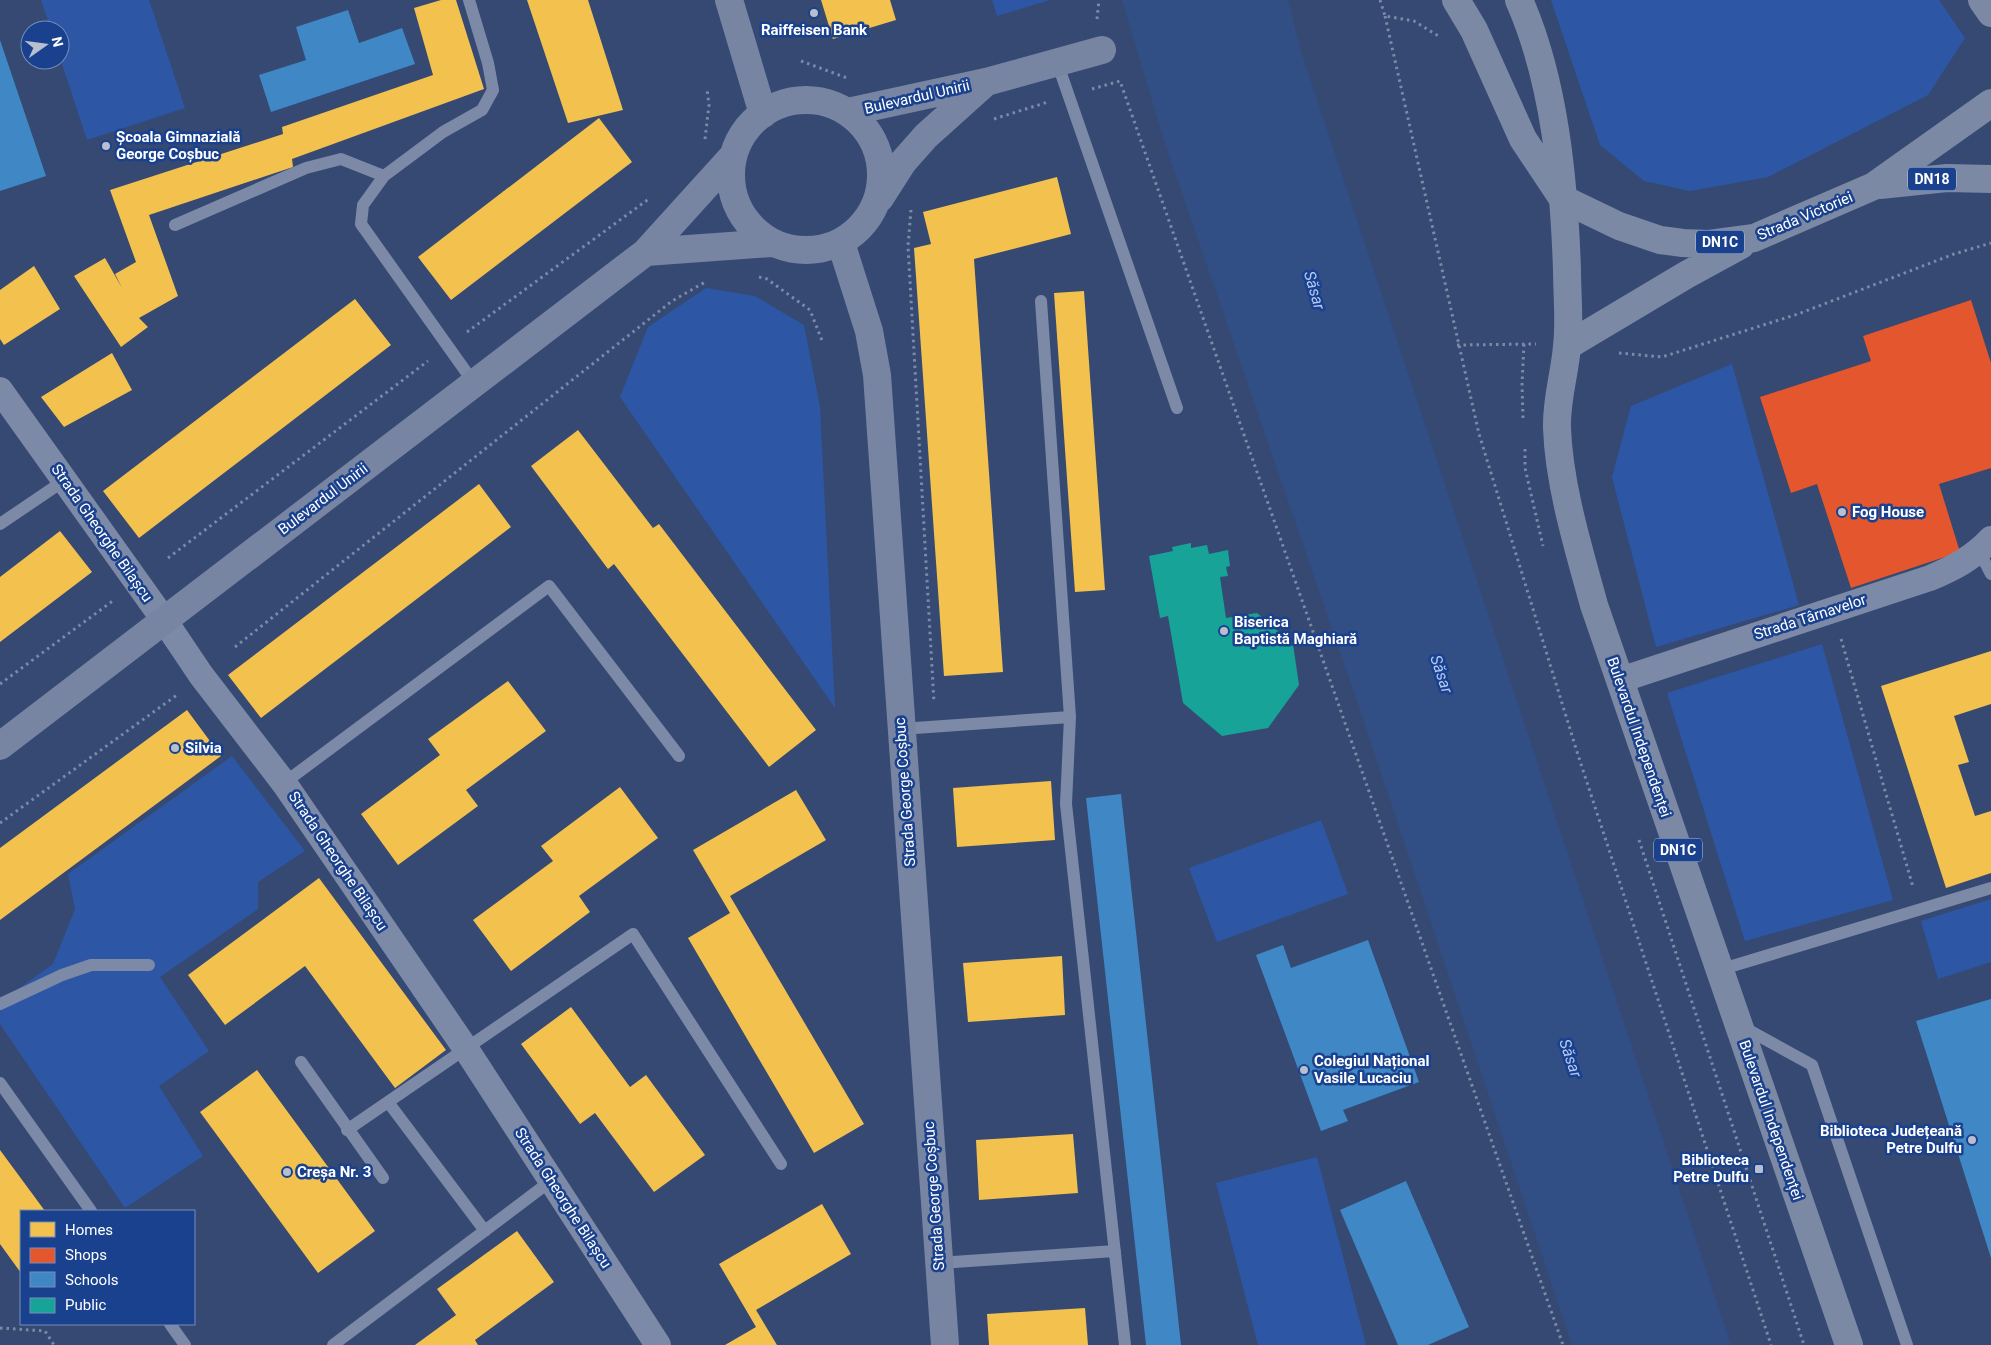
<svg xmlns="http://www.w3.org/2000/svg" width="1991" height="1345" viewBox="0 0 1991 1345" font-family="Roboto,sans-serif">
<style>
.green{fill:#2d57a4}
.water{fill:#314e85}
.homes{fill:#f2c14e}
.shops{fill:#e4572e}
.schools{fill:#3f88c5}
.public{fill:#17a398}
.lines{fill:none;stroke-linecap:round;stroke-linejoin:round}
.path{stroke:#7c8aa7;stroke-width:3;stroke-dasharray:2.5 4;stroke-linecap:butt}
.lane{stroke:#7c8aa7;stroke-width:12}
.street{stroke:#7c8aa7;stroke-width:26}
.secondary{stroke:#7785a3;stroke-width:28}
.primary{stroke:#7b89a5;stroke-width:28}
.poi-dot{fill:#b8bfce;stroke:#1a418e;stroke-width:2}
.labels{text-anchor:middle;stroke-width:5;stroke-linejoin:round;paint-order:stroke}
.shield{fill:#1a418e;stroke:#bac6dd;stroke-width:1}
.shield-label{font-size:14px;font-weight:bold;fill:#fff}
.poi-label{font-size:15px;font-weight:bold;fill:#fff;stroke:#1a418e;text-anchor:start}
.street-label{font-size:15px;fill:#fff;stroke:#1a418e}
.water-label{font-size:16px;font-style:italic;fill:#b2caf5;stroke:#1a418e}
</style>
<rect width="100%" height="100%" fill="#354973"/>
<path class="green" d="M 41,0 L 149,0 L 185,108 L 87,140 L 60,58 L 60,30 L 51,30 Z
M 992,0 L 1050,0 L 997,16 Z
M 1551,0 L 1939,0 L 1965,38 L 1928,95 L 1768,177 L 1690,191 L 1644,181 L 1600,145 Z
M 706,288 L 755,296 L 804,325 L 820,407 L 835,708 L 620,397 L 648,327 Z
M 1732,364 L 1799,605 L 1656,647 L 1612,477 L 1631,406 Z
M 1822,644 L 1893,900 L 1745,941 L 1667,693 Z
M 232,756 L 305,851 L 258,882 L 258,909 L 160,977 L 209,1051 L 159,1086 L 203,1156 L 125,1208 L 0,1024 L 0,1002 L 53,964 L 75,909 L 68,874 Z
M 1321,820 L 1348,894 L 1217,942 L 1189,868 Z
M 1991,899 L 1991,962 L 1938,979 L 1921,921 Z
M 1317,1157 L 1366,1345 L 1258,1345 L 1216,1183 Z"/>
<path class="water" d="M 1122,0 L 1288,0 L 1300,48 L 1731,1345 L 1572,1345 L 1361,713 L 1164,141 Z"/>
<path class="homes" d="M 441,0 L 456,0 L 484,89 L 292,159 L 293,167 L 149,215 L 178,296 L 139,318 L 148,327 L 121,347 L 74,276 L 105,258 L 122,288 L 115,274 L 136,262 L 110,190 L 283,134 L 282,127 L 433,75 L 414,8 Z
M 527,0 L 588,0 L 623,110 L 568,123 Z
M 821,0 L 890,0 L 896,20 L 833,39 Z
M 599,118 L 632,162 L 451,300 L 418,257 Z
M 1057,177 L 1071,234 L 974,259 L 1003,672 L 944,676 L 914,248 L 931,244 L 923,212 Z
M 34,266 L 60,309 L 4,345 L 0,339 L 0,290 Z
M 1084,291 L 1105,590 L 1075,592 L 1054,293 Z
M 355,299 L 391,345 L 139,538 L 103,491 Z
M 112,353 L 132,390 L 64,427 L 41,397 Z
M 578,430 L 653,528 L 659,524 L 816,730 L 769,767 L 614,564 L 608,569 L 531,466 Z
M 479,484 L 511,527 L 261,718 L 228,675 Z
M 60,531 L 92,572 L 0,642 L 0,577 Z
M 1991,651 L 1991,704 L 1954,716 L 1969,762 L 1958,765 L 1975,816 L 1991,811 L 1991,873 L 1946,888 L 1881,686 Z
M 508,681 L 546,731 L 466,790 L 478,806 L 398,865 L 361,814 L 440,755 L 428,739 Z
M 187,710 L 221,756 L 0,920 L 0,848 Z
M 1051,781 L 1055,840 L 957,847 L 953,788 Z
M 620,787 L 658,838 L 579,896 L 590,912 L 511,971 L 473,920 L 553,861 L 541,846 Z
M 796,790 L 826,840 L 730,896 L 864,1124 L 814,1153 L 688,938 L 730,913 L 693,850 Z
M 319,878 L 446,1050 L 395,1088 L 305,966 L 225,1025 L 188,975 Z
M 1062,956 L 1065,1015 L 968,1022 L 963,963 Z
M 571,1007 L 630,1087 L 646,1075 L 705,1155 L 654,1192 L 595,1113 L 580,1124 L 521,1044 Z
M 257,1070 L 375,1231 L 318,1273 L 200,1112 Z
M 1073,1134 L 1078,1193 L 979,1200 L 976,1140 Z
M 0,1150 L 45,1211 L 21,1211 L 21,1273 L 0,1244 Z
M 822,1204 L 851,1254 L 756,1310 L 777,1345 L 725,1345 L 756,1327 L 719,1264 Z
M 517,1231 L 554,1282 L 475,1340 L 478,1345 L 415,1345 L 456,1315 L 437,1289 Z
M 1085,1308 L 1088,1345 L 989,1345 L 987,1314 Z"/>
<path class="shops" d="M 1971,300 L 1991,363 L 1991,468 L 1939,484 L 1960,552 L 1851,588 L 1817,484 L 1791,493 L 1760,397 L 1871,361 L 1863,336 Z"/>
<path class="schools" d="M 348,10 L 359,43 L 402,28 L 415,64 L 271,112 L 259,75 L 306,60 L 296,27 Z
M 0,40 L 46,176 L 0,191 Z
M 1121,794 L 1181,1345 L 1146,1345 L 1086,798 Z
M 1368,940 L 1419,1082 L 1343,1110 L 1348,1121 L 1321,1131 L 1256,955 L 1283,945 L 1291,968 Z
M 1991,999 L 1991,1258 L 1916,1021 Z
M 1406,1181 L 1469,1327 L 1428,1345 L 1398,1345 L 1340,1210 Z"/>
<path class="public" d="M 1191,543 L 1191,548 L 1207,545 L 1209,554 L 1228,550 L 1230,566 L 1226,567 L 1228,576 L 1220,577 L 1226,618 L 1257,613 L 1293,644 L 1299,685 L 1268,728 L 1222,736 L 1183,703 L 1168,616 L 1160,618 L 1149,556 L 1173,551 L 1172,547 Z"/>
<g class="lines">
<path class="path" d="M 1380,0 L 1385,16 L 1414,21 L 1440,37
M 1385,16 L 1479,434 L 1578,755 L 1771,1345
M 1097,19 L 1099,0
M 801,61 L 847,78
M 1092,89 L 1120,81 L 1563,1345
M 994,119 L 1048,102
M 705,139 L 709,105 L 707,89
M 911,210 L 908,246 L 934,703
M 759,277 L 767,279 L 810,310 L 823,343
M 467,332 L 650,198
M 1457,345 L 1536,344
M 1619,353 L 1662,357 L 1798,314 L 1954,254 L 1991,243
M 1523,418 L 1522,384 L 1524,343
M 1525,449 L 1525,468 L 1543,546
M 168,558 L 428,361
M 1841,639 L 1913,887
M 235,647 L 672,301 L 707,281
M 0,684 L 114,600
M 0,823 L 177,695
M 1639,840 L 1804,1345
M 0,1328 L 45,1331 L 54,1345"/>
<path class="lane" d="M 469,0 L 488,63 L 493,90 L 482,110 L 443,132 L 384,176 L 363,205 L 361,224 L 474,383
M 1057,62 L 1177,408
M 175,225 L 306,168 L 341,159 L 384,176
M 1041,301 L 1070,717 L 1066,804 L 1125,1345
M 0,524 L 65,480
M 1979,551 L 1991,574
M 901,729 L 1070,717
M 284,783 L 549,586 L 679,756
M 1719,970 L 1991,888
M 0,1004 L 62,975 L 91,965 L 149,965
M 1743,1027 L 1812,1065 L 1907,1345
M 301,1062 L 383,1178
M 0,1083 L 91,1211
M 388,1102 L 485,1231
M 347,1130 L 633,934 L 781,1164
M 939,1263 L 1115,1251
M 170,1324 L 185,1345
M 333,1345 L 552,1180"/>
<path class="street" d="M 0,390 L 164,620 L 201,675 L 284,783 L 466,1049 L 658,1345
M 1620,680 L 1930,578 C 1954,568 1973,558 1991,539"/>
<path class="secondary" d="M 729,0 L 763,114
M731 175a75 75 0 1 1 150 0a75 75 0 1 1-150 0Z
M 848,112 L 986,82 L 1102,50
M 880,198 L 903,162 L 926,136 L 985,83
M 841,243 L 869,331 L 877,375 L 945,1345
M 646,252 L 772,243
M 0,746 L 646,252 L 733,156"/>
<path class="primary" d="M 1456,0 L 1474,30 L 1523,139 L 1561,196
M 1519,0 C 1555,81 1564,182 1567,270 C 1567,295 1570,321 1567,346 C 1565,373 1556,400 1557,428 C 1559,486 1579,550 1594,605 L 1849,1345
M 1982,0 L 1991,13
M 1880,185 L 1947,178 L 1991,179
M 1563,199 L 1619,226 L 1660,240 L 1683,243 L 1709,244 L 1754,238 L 1874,186 L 1991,103
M 1567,346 L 1686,275 L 1741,245"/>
</g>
<g class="poi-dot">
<circle cx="814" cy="13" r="5"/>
<circle cx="106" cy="146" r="5"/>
<circle cx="1842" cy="512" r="5"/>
<circle cx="1224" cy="631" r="5"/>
<circle cx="175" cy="748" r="5"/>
<circle cx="1304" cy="1070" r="5"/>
<circle cx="1972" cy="1140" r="5"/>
<rect x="1754" y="1164" width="10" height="10" rx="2.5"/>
<circle cx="287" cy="1172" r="5"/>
</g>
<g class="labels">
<g class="shield">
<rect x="1908" y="167.5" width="48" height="23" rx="4"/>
<rect x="1696" y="230.5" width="48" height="23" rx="4"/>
<rect x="1654" y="838.5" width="48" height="23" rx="4"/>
</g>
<g class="shield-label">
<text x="1932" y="184">DN18</text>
<text x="1720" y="247">DN1C</text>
<text x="1678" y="855">DN1C</text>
</g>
<g class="poi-label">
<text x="814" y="35" text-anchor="middle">Raiffeisen Bank</text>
<text x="116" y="142">Școala Gimnazială<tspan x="116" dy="17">George Coșbuc</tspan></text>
<text x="1852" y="517">Fog House</text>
<text x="1234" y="627">Biserica<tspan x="1234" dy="17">Baptistă Maghiară</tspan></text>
<text x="185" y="753">Silvia</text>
<text x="1314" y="1066">Colegiul Național<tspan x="1314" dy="17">Vasile Lucaciu</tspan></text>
<text x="1962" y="1136" text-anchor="end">Biblioteca Județeană<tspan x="1962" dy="17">Petre Dulfu</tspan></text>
<text x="1749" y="1165" text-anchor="end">Biblioteca<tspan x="1749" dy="17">Petre Dulfu</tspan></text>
<text x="297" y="1177">Creșa Nr. 3</text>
</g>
<g class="street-label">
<text transform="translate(917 97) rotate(-13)" y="5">Bulevardul Unirii</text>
<text transform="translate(1805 216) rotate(-23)" y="5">Strada Victoriei</text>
<text transform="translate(323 499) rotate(-37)" y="5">Bulevardul Unirii</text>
<text transform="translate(102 533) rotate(55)" y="5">Strada Gheorghe Bilașcu</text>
<text transform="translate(1810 617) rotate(-18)" y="5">Strada Târnavelor</text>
<text transform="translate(1639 737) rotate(71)" y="5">Bulevardul Independenței</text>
<text transform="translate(905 792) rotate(-94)" y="5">Strada George Coșbuc</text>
<text transform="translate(338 861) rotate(56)" y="5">Strada Gheorghe Bilașcu</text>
<text transform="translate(1771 1120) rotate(71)" y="5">Bulevardul Independenței</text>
<text transform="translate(934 1196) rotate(-94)" y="5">Strada George Coșbuc</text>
<text transform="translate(563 1198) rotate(57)" y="5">Strada Gheorghe Bilașcu</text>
</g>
<g class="water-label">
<text transform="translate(1315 290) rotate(74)" y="6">Săsar</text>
<text transform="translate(1442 674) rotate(71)" y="6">Săsar</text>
<text transform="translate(1571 1058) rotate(71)" y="6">Săsar</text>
</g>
</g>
<rect x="20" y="1210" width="175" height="115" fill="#1a418e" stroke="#768dbb"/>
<rect x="30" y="1222" width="25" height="15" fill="#f2c14e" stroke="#768dbb"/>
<text x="65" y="1235" font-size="15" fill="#ffffff">Homes</text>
<rect x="30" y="1248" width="25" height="15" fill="#e4572e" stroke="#768dbb"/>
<text x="65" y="1260" font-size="15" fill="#ffffff">Shops</text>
<rect x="30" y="1272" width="25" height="15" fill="#3f88c5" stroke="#768dbb"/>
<text x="65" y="1285" font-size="15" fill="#ffffff">Schools</text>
<rect x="30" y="1298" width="25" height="15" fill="#17a398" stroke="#768dbb"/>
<text x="65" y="1310" font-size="15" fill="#ffffff">Public</text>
<g transform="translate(45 45) rotate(76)"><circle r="24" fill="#1a418e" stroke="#768dbb"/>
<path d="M0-4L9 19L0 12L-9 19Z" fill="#b8bfce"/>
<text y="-8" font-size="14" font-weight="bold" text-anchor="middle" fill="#ffffff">N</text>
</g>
</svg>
